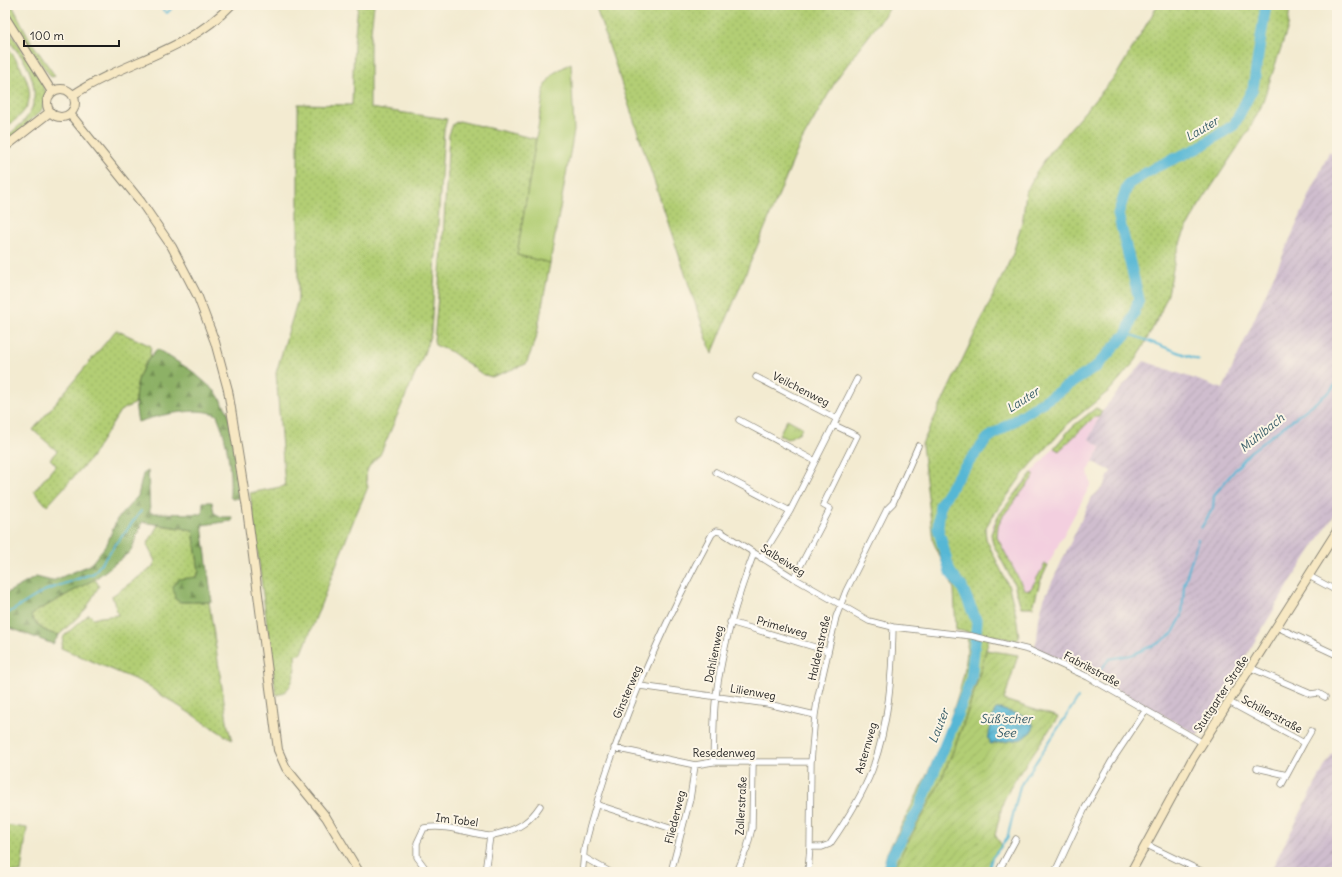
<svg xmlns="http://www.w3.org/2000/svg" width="1342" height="877" viewBox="0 0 1342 877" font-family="Delius,sans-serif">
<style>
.built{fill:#f3cfdf}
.industrial{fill:url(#industrial-furrows)}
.grass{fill:url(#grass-dots);stroke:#677548}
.forest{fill:url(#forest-firs);stroke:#546641}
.park{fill:url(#park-crowns);stroke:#677548}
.garden{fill:url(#garden-furrows);stroke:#677548}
.pitch{fill:#b2ce74;stroke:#677548}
.water{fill:url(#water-waves);stroke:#3a6a78}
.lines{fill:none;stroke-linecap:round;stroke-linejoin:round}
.stream{stroke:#57b7d5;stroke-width:2}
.river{stroke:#57b7d5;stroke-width:11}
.street-casing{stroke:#888476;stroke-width:7}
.secondary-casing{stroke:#888476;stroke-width:10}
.street{stroke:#fff;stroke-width:5.5}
.secondary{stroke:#f7e8c3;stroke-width:8}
.labels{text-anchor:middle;stroke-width:4;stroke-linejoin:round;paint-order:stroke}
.street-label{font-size:11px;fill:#1c1c1c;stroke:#fcf5e5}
.water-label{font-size:12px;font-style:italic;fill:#345a66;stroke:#fcf5e5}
</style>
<defs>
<pattern id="industrial-furrows" width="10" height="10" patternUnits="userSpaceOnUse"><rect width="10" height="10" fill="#cfbdce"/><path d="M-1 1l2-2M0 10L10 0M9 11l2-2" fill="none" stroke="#b1a2b0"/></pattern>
<pattern id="grass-dots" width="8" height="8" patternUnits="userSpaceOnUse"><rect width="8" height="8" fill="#b2ce74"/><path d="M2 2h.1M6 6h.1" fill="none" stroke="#98b064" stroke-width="1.8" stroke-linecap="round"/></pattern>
<pattern id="forest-firs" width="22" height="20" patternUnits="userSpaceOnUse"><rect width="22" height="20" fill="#8db166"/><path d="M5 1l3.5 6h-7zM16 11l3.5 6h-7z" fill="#728f53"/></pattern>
<pattern id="park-crowns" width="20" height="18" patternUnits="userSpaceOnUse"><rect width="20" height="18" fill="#b2ce74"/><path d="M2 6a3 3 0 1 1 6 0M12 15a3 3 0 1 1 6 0" fill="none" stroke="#98b064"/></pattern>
<pattern id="garden-furrows" width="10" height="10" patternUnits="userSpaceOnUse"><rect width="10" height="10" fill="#b2ce74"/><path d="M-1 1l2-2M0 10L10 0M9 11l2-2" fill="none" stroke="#98b064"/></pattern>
<pattern id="water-waves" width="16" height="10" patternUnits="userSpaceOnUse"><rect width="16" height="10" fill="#57b7d5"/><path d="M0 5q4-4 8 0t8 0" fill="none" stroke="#4794ac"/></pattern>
</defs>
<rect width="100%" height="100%" fill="#fcf5e5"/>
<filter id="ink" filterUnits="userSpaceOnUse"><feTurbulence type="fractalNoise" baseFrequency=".025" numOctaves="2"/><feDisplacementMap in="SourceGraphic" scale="8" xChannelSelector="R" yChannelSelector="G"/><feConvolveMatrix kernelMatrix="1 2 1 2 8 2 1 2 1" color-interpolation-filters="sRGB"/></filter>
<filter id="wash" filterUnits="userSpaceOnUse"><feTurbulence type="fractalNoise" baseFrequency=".012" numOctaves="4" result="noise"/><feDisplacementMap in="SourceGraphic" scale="16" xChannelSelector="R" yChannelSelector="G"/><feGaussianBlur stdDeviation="0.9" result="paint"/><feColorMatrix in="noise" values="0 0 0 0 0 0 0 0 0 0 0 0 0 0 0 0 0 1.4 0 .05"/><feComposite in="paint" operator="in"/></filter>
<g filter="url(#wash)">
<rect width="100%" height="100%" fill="#f3ebd1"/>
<path class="built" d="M 1096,408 L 1102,411 L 1089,439 L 1101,447 L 1088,471 L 1091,484 L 1056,549 L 1040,582 L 1033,607 L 1021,607 L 1014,584 L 993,544 L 991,534 L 993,524 L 1023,483 L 1072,427 Z"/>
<path class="industrial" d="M 1329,152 L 1337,157 L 1337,511 L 1296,573 L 1198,735 L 1070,663 L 1034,648 L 1037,639 L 1039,618 L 1044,599 L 1092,497 L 1103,487 L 1111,471 L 1093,462 L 1101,447 L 1089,439 L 1102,411 L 1144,361 L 1223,389 Z
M 1337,752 L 1337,872 L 1270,872 L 1326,764 L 1332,754 Z"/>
<path class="grass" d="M 5,5 L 12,5 L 30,40 L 55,76 L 51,77 C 41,63 5,19 5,5 Z
M 358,5 L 374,5 L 370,40 L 370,108 L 447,119 L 444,130 L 431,333 L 423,356 L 380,455 C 369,464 363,472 368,487 L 354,519 L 302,653 L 295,655 C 296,669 294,693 276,695 L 250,493 L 285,486 L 276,373 L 298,299 L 298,104 L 352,105 L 354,43 Z
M 597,5 L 892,5 L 838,77 L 800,144 L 712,354 L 596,7 Z
M 1158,5 L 1290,5 L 1288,27 L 1262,104 L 1249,130 L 1198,207 L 1184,233 L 1176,254 L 1168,294 L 1158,318 L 1136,360 L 1110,390 L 1069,423 L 1023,474 L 990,520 L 985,529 L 986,539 L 1009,587 L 1016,615 L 1019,637 L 1017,641 L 990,635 C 977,685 961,735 940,782 C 926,813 906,841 893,872 L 882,872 L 887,853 C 916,798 946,742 962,681 C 967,665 967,648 968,632 L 956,630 L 954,589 L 933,541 L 922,444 L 1013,254 L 1023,218 L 1026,192 L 1037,171 L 1051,151 L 1117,74 Z
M 5,24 L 37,73 L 46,92 L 45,102 L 41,111 L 5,145 L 5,138 C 13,131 24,123 29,114 C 40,96 32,72 21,56 C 13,46 5,38 5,24 Z
M 5,43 C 17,62 40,89 24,111 C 19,118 11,123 5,128 Z
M 459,121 L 536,139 L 517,255 L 550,263 L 536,339 L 526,364 L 492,377 L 482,374 L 452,352 L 435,345 L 434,341 L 443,239 L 449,135 L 453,124 Z
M 116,330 L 151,346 L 150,354 L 151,356 C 138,370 137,385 134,404 L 120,411 L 90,459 L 47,506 L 34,491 L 56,465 L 50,459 L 57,451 L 33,430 Z
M 1096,408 L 1102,411 L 1099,417 L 1094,417 L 1059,451 L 1054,448 L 1072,427 Z
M 1032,473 L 1035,475 L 1003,516 L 998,526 L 997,537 L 1024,589 L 1030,590 L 1045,564 L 1048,565 L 1040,582 L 1033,607 L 1021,607 L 1014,584 L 993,544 L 991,534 L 998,516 Z
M 158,525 L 193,530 L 199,571 L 180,602 L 209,602 L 228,727 L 232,740 L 141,682 L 61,648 L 64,636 L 89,614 L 93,618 L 118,615 L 112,596 L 153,567 L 155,561 L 147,545 Z
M 95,579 L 99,586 L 86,609 L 59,635 C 46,633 38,627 31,616 L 37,611 Z
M 5,825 L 27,828 L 21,872 L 5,872 Z"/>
<path class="forest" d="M 157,349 L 192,371 L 216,392 L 228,412 L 241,490 L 240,498 L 232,499 L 230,496 C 231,468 228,441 217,415 C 199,406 158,415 138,422 C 132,391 136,372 157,349 Z
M 148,471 L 150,513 L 202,514 L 203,502 L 212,502 L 214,513 L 222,517 L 232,517 L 232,521 L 202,525 L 212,602 L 180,602 L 175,599 L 173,586 L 179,579 L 197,577 L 199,571 L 193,530 L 142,522 L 131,551 L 95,579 L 37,611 L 31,616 C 37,627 46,633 59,635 L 53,644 L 5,626 L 5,594 L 36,577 L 52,581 L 90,565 L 107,544 L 117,519 L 138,496 L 143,474 Z"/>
<path class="park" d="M 787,419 L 802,427 L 800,432 L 787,439 L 779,435 Z"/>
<path class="garden" d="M 986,650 L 1018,655 L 1004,700 L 1058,717 L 1010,787 L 1003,802 L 995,835 L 1002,846 L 992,858 L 988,872 L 893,872 C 906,841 926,813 940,782 C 959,740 975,694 986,650 Z"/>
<path class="pitch" d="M 571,63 L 574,131 L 550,263 L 517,255 L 545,85 L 554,73 Z"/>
<path class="water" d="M 996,709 L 1000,709 L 1028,717 L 1033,724 L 1033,730 L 1022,739 L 990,744 L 990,740 L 988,739 L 994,712 Z"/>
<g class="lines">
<path class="stream" d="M 163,10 L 167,13 L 171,9
M 1127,333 L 1199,360
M 1201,528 L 1213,508 L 1214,495 L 1250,452 L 1329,392 L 1337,383
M 5,615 L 44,591 L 94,573 L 141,511
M 1098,673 L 1109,659 L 1131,655 L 1159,643 L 1173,633 L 1182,616 L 1184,585 L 1198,539
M 988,872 L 992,858 L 1007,839 L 1020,786 L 1078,698"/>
<path class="river" d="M 887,872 L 892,855 L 920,807 L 971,680 L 977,622 L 962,587 L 950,572 L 938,528 L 940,505 L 960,473 L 988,438 L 1096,367 L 1127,333 L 1139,299 L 1118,214 L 1128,184 L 1156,167 L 1198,148 L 1234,125 L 1253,88 L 1266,5"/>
</g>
</g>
<g filter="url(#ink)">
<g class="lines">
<g class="street-casing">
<path id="street" d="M 756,377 L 837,419
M 739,420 L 815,461
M 716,472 L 790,511 L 761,558
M 790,511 L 857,379
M 1309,576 L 1337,591
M 794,578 L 830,509 L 823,505 L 857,436 L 834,425
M 730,622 L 828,651
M 1277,627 L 1337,655
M 1251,668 L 1311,694 L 1318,693 L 1325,697
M 640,686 L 768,704 L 815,715
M 1229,702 L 1304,743 L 1282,784
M 1304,743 L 1311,731
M 614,748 L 695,765 L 713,762 L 811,762
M 713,762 C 714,740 713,717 716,695 C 723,646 736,600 754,553
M 1257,768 L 1287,775
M 598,805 L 682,832
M 1147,845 L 1203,872
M 810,847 L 822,847 L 830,844 C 846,821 862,796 872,770 C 889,724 892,675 893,627
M 585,858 L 610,872
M 428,872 L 417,857 L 417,843 L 424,828 C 447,824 467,833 489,836 C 492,836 497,834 501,833 C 519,829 530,821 540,806
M 485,872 L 490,836
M 582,872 C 584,863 583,853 585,845 C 612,739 660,630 712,534 L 716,531 L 721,532 L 794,578 L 869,621 L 893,627 L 972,636 L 1029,650 L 1088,677 L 1203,743
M 671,872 L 690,799 L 695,765
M 737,872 L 747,848 L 752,828 L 753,763
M 808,872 L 810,847 L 811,762 L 815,715 L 818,696 L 836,617 L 846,591 L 887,509 L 893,503 L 918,446
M 998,872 L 1016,839
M 1055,872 L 1085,808 L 1111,762 L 1145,711"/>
</g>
<g class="secondary-casing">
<path id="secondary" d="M 5,17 L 52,92
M47 103a14 14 0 1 1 28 0a14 14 0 1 1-28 0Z
M 73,95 C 124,61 187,52 231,5
M 70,114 L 141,202 L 172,247 L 198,297 L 215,342 L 228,390 L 247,509 L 278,750 L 286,768 L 326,817 L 359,872
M 5,147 L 50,112
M 1131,872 L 1193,758 L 1337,531"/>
</g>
<use href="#street" class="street"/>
<use href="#secondary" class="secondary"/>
</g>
</g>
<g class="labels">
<g class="street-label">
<text transform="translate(801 389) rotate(27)" y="4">Veilchenweg</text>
<text transform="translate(783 560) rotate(32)" y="4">Salbeiweg</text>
<text transform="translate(782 627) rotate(16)" y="4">Primelweg</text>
<text transform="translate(819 648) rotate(-77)" y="4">Haldenstraße</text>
<text transform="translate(714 654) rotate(-79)" y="4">Dahlienweg</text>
<text transform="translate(1092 669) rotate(28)" y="4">Fabrikstraße</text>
<text transform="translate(627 692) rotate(-67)" y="4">Ginsterweg</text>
<text transform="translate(753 692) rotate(10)" y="4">Lilienweg</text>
<text transform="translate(1221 694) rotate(-57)" y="4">Stuttgarter Straße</text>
<text transform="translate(1272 714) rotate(28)" y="4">Schillerstraße</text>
<text transform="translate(866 748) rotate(-74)" y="4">Asternweg</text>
<text x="724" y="757">Resedenweg</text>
<text transform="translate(741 806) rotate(-87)" y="4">Zollerstraße</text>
<text transform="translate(675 817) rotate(-76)" y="4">Fliederweg</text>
<text transform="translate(457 820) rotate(7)" y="4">Im Tobel</text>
</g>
<g class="water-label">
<text transform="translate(1202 129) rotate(-31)" y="4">Lauter</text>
<text transform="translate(1023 400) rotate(-33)" y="4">Lauter</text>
<text transform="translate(1262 433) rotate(-39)" y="4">Mühlbach</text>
<text x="1006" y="723">Süß'scher<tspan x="1006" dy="14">See</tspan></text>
<text transform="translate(939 726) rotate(-68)" y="4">Lauter</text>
</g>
</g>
<rect width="1342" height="877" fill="none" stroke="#fcf5e5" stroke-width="20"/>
<path d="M24 40v6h95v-6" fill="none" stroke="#1c1c1c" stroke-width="2"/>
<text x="30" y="40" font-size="12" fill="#1c1c1c" stroke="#fcf5e5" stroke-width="3" paint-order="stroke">100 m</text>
</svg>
